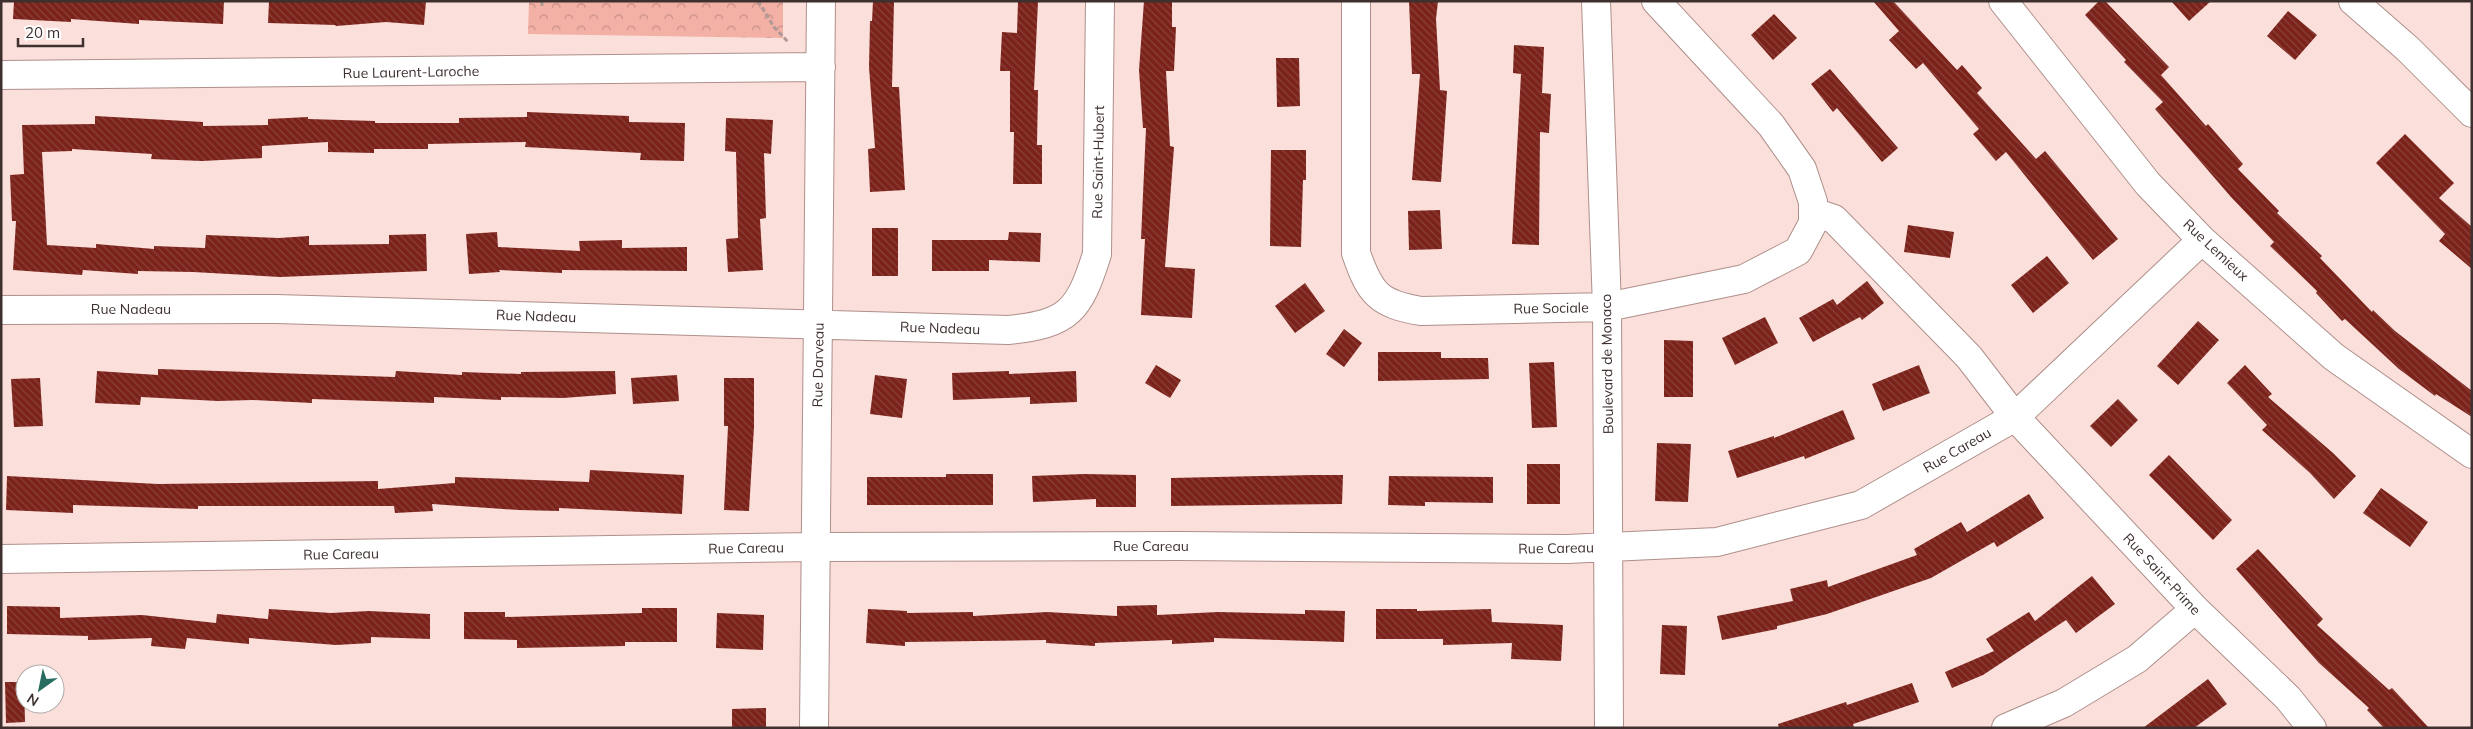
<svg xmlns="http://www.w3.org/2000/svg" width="2473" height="729" viewBox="0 0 2473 729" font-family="Mulish,sans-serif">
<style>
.forest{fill:url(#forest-crowns)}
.building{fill:url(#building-back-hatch)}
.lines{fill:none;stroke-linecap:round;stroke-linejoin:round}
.minor-casing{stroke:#ae8f8a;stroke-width:30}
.major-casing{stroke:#ae8f8a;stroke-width:30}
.path{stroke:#af9996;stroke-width:3;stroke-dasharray:5 2.5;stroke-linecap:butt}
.minor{stroke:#fff;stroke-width:28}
.major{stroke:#fff;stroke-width:28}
.labels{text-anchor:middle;stroke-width:5;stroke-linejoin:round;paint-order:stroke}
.street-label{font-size:14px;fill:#3d302e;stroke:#fff}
</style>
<defs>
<pattern id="forest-crowns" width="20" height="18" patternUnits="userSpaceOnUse" patternTransform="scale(1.25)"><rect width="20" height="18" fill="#f3b0a5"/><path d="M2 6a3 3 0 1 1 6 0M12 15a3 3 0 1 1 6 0" fill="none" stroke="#c69087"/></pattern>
<pattern id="building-back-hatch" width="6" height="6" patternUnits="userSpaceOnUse" patternTransform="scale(1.25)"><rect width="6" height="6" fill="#7b221a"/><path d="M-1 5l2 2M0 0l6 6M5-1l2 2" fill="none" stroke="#8a423b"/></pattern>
</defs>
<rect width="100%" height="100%" fill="#fbdfdb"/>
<path class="forest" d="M 529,1 L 783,1 L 783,38 L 528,34 Z"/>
<path class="building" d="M 14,1 L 224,1 L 223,24 L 139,20 L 139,24 L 71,19 L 71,22 L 13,19 Z
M 269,1 L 426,1 L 424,25 L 386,22 L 336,26 L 335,25 L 268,23 Z
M 873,1 L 894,1 L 892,87 L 899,87 L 905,190 L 870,192 L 868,149 L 875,148 L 869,67 L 870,21 L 872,21 Z
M 1018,1 L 1038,1 L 1034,90 L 1038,90 L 1037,145 L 1042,145 L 1042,184 L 1013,184 L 1014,132 L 1010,132 L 1010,71 L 1000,71 L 1002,32 L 1017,33 Z
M 1144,1 L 1172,1 L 1172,27 L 1176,27 L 1174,71 L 1166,71 L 1170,146 L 1174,147 L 1165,267 L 1195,269 L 1192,318 L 1141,315 L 1145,239 L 1141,239 L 1146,128 L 1143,128 L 1139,70 Z
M 1409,1 L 1438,1 L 1436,19 L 1440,90 L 1447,91 L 1441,182 L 1412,180 L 1420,74 L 1412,74 Z
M 1873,1 L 1893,1 L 1957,70 L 1962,65 L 1982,88 L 1977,93 L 2036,159 L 2045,151 L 2118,239 L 2093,260 L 2006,152 L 1996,161 L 1973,134 L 1979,129 L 1923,63 L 1916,69 L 1889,40 L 1899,31 Z
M 2099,1 L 2105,1 L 2169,67 L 2161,75 L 2206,126 L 2208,124 L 2243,164 L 2238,169 L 2279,211 L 2277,213 L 2322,256 L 2320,258 L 2372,312 L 2373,310 L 2395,331 L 2472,391 L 2472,417 L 2436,394 L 2435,396 L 2399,369 L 2345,319 L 2342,321 L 2316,293 L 2317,291 L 2270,246 L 2274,242 L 2231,197 L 2155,109 L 2163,102 L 2124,62 L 2126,60 L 2085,15 Z
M 2171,1 L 2211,1 L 2189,21 Z
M 2288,11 L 2317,35 L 2295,60 L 2267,36 Z
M 1774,14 L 1797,38 L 1773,60 L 1751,35 Z
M 1514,45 L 1544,47 L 1542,93 L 1551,94 L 1549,133 L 1540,132 L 1539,245 L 1512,244 L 1521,74 L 1513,73 Z
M 1276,58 L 1299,58 L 1300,106 L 1277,107 Z
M 1830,69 L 1898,148 L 1882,162 L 1837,108 L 1833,112 L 1811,84 Z
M 527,112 L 629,116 L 629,122 L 685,123 L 684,161 L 640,160 L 641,153 L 525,147 L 526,142 L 428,144 L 428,149 L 374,149 L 374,153 L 328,152 L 328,142 L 262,146 L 262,158 L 202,161 L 151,159 L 152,154 L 72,149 L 72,151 L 42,152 L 47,245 L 96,248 L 96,244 L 154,249 L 154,246 L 205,248 L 206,235 L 279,238 L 309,236 L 309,245 L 389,244 L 389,235 L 426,234 L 427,271 L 280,277 L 193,272 L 138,271 L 138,274 L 83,270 L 82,275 L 13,270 L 16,221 L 12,221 L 10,175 L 24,174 L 22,125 L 95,124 L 95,116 L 203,122 L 203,126 L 268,125 L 268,119 L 308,117 L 308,119 L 375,121 L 375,123 L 459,123 L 459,118 L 527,117 Z
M 726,118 L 773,120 L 771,154 L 764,153 L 766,218 L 760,219 L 763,270 L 728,272 L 726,239 L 738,238 L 736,152 L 725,151 Z
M 2405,134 L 2454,183 L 2439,198 L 2472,227 L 2472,269 L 2439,241 L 2445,234 L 2376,163 Z
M 1271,150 L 1306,150 L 1306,180 L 1303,180 L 1301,247 L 1270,246 Z
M 1440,210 L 1442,249 L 1409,250 L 1408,211 Z
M 1908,225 L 1954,232 L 1950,258 L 1904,252 Z
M 872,228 L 898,228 L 898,276 L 872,276 Z
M 497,232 L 498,247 L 580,251 L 579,241 L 622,240 L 622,248 L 687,247 L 687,271 L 562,270 L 562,273 L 499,270 L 500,272 L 469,274 L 466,234 Z
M 1009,232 L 1041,233 L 1040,262 L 989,260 L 989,271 L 932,271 L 932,240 L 1008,240 Z
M 2047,256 L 2069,283 L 2033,313 L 2011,285 Z
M 1867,281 L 1884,303 L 1862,320 L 1860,317 L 1813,342 L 1799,318 L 1833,299 L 1837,305 Z
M 1305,283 L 1325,311 L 1295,333 L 1275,306 Z
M 1765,317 L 1778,343 L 1735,365 L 1722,338 Z
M 2198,321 L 2219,340 L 2178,385 L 2157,366 Z
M 1344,329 L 1362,343 L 1344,367 L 1326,354 Z
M 1664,340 L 1693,341 L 1693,397 L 1664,397 Z
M 1378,352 L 1441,352 L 1441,358 L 1488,358 L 1489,379 L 1378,381 Z
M 1554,362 L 1557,427 L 1532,428 L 1529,363 Z
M 1156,365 L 1181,380 L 1170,398 L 1145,383 Z
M 1919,365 L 1930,393 L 1883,411 L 1872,384 Z
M 2245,365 L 2272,394 L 2268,397 L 2333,453 L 2356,476 L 2334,499 L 2310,473 L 2262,430 L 2267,425 L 2227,383 Z
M 158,369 L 395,377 L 396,371 L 462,375 L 462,372 L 521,374 L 521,372 L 615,371 L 616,394 L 563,398 L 501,397 L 501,400 L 434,397 L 434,403 L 312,399 L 312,403 L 252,400 L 218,401 L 141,397 L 140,405 L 95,403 L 97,371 L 158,375 Z
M 1009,371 L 1009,374 L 1076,371 L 1077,402 L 1030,404 L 1030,397 L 953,400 L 952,373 Z
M 677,375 L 679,401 L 633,404 L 631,378 Z
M 875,375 L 907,379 L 902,418 L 870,414 Z
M 40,378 L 43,426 L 14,427 L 11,379 Z
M 724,378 L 754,378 L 754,427 L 749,511 L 724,510 L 728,426 L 724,426 Z
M 2118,399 L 2138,420 L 2111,447 L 2090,426 Z
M 1843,410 L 1855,439 L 1805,459 L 1804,456 L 1737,478 L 1728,451 L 1774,436 L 1774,438 Z
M 1657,443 L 1691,444 L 1688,502 L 1655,501 Z
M 2169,455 L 2232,520 L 2213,540 L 2149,475 Z
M 1527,464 L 1560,464 L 1560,504 L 1527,504 Z
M 590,470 L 684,475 L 682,514 L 559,508 L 559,511 L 519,510 L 432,504 L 433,511 L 395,513 L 394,506 L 198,506 L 198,509 L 73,505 L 73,513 L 6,510 L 7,476 L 158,484 L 378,481 L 378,489 L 455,483 L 455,477 L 589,482 Z
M 946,474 L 993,474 L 993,505 L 867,505 L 867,477 L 946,477 Z
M 1084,474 L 1136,475 L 1136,507 L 1096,507 L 1096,499 L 1033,502 L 1032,476 Z
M 1311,475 L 1343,475 L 1342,504 L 1171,506 L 1171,478 Z
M 1389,476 L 1493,477 L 1493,503 L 1425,502 L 1425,506 L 1388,505 Z
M 2381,488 L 2428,522 L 2410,547 L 2363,513 Z
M 2029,494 L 2044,518 L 1997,547 L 1994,542 L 1931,578 L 1827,614 L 1777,626 L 1777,629 L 1722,640 L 1717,616 L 1793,601 L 1790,589 L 1827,580 L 1828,587 L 1917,555 L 1914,549 L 1961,522 L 1967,532 Z
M 2258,549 L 2323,619 L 2317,625 L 2389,690 L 2392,688 L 2429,728 L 2384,728 L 2367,710 L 2369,708 L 2319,663 L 2236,569 Z
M 2092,576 L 2115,604 L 2076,633 L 2066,620 L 1983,675 L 1952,688 L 1945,672 L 1994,651 L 1986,639 L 2029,612 L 2035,621 Z
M 1157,605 L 1157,615 L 1218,612 L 1305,614 L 1305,610 L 1345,611 L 1344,642 L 1214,638 L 1214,642 L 1172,644 L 1172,640 L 1095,643 L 1095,646 L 1046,643 L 1046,640 L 905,642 L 905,646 L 866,643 L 868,609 L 907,611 L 907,613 L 973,612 L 973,616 L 1047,612 L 1117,616 L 1117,606 Z
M 7,606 L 60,607 L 60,618 L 142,615 L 216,623 L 217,614 L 268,619 L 269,609 L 331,613 L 369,611 L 430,614 L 430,639 L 371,637 L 371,643 L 336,645 L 249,638 L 249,644 L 187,638 L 185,649 L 151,646 L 152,638 L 88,640 L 88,636 L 7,634 Z
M 642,608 L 677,608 L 677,642 L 625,642 L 625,646 L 517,648 L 517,640 L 464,639 L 464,612 L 505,612 L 505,617 L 642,613 Z
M 1376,609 L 1417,609 L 1417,611 L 1491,609 L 1492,622 L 1563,625 L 1561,661 L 1511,659 L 1512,643 L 1443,645 L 1443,639 L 1376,639 Z
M 717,613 L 764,615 L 763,650 L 716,648 Z
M 1662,625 L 1687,626 L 1685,675 L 1660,674 Z
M 2208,679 L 2227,704 L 2194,728 L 2143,728 Z
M 5,682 L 24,682 L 25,722 L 6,723 Z
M 1912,683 L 1919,702 L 1853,724 L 1854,728 L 1779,728 L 1778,724 L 1846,702 L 1847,705 Z
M 766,708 L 766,728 L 732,728 L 732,709 Z"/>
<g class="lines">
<g class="minor-casing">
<path id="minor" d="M 1356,1 L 1356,253 C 1370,294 1379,304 1421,311 L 1607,307 L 1744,279 L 1798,251 L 1813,223 L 1813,202 L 1802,169 L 1771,125 L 1656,1
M 1596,1 L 1607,307 L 1609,728
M 2003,1 L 2148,184 L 2202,240 L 2334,357 L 2472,454
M 1,75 L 821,67
M 1813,212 L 1834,219 L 1969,357 L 2015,417 L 2195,609 L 2288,698 L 2312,728
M 1,310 L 276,309 L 1008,330 C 1069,324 1079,311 1097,254 L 1100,1
M 1,559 L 815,547 L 1179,546 L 1567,549 L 1717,542 L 1861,505 L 2015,417 L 2202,240
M 814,728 L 821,1
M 2006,728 L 2064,703 L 2137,659 L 2195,609"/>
</g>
<g class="major-casing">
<path id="major" d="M 2353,1 L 2408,49 L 2472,113"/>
</g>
<path class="path" d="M 542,1 L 542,8
M 758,1 L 774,27 L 789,43"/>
<use href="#minor" class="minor"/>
<use href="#major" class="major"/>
</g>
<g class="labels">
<g class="street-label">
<text transform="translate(411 72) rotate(-1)" y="5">Rue Laurent-Laroche</text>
<text transform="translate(1098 162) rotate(-89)" y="5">Rue Saint-Hubert</text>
<text transform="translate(2216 250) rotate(43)" y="5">Rue Lemieux</text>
<text transform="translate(1551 308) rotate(-1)" y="5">Rue Sociale</text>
<text x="131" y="314">Rue Nadeau</text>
<text transform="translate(536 316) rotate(2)" y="5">Rue Nadeau</text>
<text transform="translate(940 328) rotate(2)" y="5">Rue Nadeau</text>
<text transform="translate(1607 364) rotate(-91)" y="5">Boulevard de Monaco</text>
<text transform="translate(818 365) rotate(-89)" y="5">Rue Darveau</text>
<text transform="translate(1957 450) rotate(-30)" y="5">Rue Careau</text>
<text x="1151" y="551">Rue Careau</text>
<text transform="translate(746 548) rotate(-1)" y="5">Rue Careau</text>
<text transform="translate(1556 548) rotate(-1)" y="5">Rue Careau</text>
<text transform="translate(341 554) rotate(-1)" y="5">Rue Careau</text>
<text transform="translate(2162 574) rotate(47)" y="5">Rue Saint-Prime</text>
</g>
</g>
<rect width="2473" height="729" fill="none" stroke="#3d302e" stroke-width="5"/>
<g transform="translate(40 689) rotate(213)"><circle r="24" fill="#ffffff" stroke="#b1acab"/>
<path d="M0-4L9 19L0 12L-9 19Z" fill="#266c5f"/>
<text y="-8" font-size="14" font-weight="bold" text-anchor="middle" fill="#3d302e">N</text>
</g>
<path d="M18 38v8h65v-8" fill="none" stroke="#3d302e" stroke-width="2.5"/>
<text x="25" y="38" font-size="15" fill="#3d302e" stroke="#ffffff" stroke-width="4" paint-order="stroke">20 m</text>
</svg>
